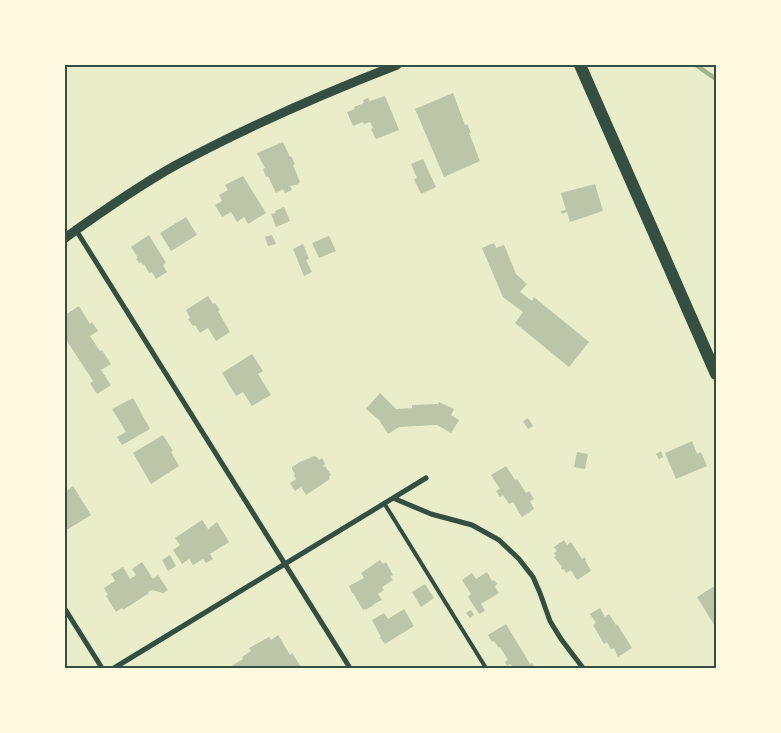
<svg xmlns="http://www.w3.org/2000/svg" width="781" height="733" viewBox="0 0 781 733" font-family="'IBM Plex Sans',sans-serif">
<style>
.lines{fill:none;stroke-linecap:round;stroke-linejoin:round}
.stream{stroke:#a3b18a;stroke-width:4.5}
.building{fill:#bcc5a7}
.service{stroke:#344e41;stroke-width:4}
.minor{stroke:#344e41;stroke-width:5}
.tertiary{stroke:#344e41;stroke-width:9}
.primary{stroke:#344e41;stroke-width:12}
.neatline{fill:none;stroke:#344e41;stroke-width:2}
</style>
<rect width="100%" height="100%" fill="#e9edc9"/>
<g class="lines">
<path class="stream" d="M 696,65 L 716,79"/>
</g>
<path class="building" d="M 453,93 L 465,125 L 467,124 L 471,133 L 469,133 L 480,161 L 444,177 L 415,109 Z
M 385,96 L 399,130 L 376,139 L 371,129 L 373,128 L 370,122 L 364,124 L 363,122 L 353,126 L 347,112 L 355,109 L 354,107 L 364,103 L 363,100 L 368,98 L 370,101 Z
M 283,142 L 290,157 L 291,156 L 295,164 L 293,165 L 300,182 L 298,183 L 299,184 L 290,186 L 292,190 L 285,193 L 283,189 L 276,193 L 268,176 L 266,177 L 263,169 L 265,168 L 257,153 Z
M 423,159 L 436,187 L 421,194 L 414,179 L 417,178 L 411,164 Z
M 243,176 L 266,213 L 248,224 L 244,217 L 237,222 L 231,212 L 222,217 L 215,205 L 222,201 L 219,195 L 228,190 L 225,185 Z
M 595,184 L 603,211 L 570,222 L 567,212 L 562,214 L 561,211 L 566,210 L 561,193 Z
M 284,207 L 290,221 L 276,227 L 271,214 L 276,213 L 275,211 Z
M 186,217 L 197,235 L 171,251 L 160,233 Z
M 149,235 L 166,263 L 163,265 L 167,272 L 156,279 L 152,272 L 149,273 L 144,264 L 143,265 L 141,262 L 139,263 L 136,259 L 138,258 L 131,247 Z
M 272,235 L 276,244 L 268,246 L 265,237 Z
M 329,236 L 336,251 L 319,258 L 312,243 Z
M 494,243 L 496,248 L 504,245 L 516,274 L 527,284 L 520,292 L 532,301 L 534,297 L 589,342 L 569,367 L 515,323 L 523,312 L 503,297 L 482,248 Z
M 303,244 L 309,259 L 306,260 L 312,272 L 304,276 L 293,249 Z
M 208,296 L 213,304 L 215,303 L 220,310 L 218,311 L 230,332 L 216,341 L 208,328 L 200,333 L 195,325 L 193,326 L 188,319 L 190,318 L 186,310 Z
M 79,306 L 90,324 L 92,322 L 98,331 L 90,336 L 100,351 L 102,350 L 111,364 L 101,370 L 111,385 L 97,394 L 90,383 L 93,381 L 65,338 L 65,315 Z
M 252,354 L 263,371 L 258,374 L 271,395 L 252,406 L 243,392 L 236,396 L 222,373 Z
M 380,393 L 396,409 L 412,408 L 412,405 L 437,404 L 437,406 L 439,402 L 454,409 L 451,415 L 459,420 L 451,433 L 437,425 L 399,427 L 388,434 L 379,420 L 366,409 Z
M 133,398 L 150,429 L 122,445 L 117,437 L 126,432 L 112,409 Z
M 528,418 L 533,426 L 528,429 L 523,421 Z
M 163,435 L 173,451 L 171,452 L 179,466 L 151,484 L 133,453 Z
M 692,441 L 697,454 L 701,452 L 707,466 L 676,479 L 665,453 Z
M 661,451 L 663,457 L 659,459 L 656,454 Z
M 577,452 L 588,454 L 585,469 L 574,467 Z
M 314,456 L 317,457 L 319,460 L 322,458 L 325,464 L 323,466 L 323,467 L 325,466 L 331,475 L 329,476 L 330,479 L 306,495 L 301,487 L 295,491 L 290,483 L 296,479 L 294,475 L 295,474 L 292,469 L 292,467 L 300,462 Z
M 506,466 L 515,480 L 517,479 L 526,493 L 529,491 L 534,499 L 530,501 L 534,509 L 522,517 L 513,502 L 509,504 L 503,495 L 500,497 L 496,491 L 500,489 L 491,475 Z
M 73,486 L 91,515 L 65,531 L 65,492 Z
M 202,520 L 208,529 L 217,522 L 229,542 L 210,554 L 213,559 L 206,563 L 203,559 L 193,565 L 189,559 L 182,564 L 173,550 L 180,545 L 175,538 Z
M 564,540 L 567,545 L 571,542 L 582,559 L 585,557 L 586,560 L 585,560 L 591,571 L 577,580 L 571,570 L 566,573 L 564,569 L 562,570 L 561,568 L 562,567 L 554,557 L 556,556 L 554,553 L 557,551 L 554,547 Z
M 170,555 L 176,566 L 168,571 L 162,560 Z
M 380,560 L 383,564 L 386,562 L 393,575 L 390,576 L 393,580 L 382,587 L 384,590 L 378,594 L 382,600 L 374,604 L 373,604 L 374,605 L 365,610 L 365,609 L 363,610 L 353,593 L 352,593 L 349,586 L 364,578 L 361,573 Z
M 142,562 L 153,579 L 158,575 L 168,590 L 163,593 L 152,590 L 148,592 L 149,593 L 123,610 L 122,608 L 116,612 L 106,596 L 108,595 L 104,588 L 115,581 L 111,574 L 123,567 L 130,579 L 136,575 L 132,569 Z
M 487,572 L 492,581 L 494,580 L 497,584 L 495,587 L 499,593 L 481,604 L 485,611 L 479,614 L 470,600 L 468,596 L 471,594 L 462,580 L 472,573 L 476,579 Z
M 425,584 L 434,598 L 421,607 L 412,592 Z
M 716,585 L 716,628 L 697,597 Z
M 600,608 L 605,617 L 609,614 L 616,625 L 617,624 L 632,648 L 618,657 L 614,648 L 611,649 L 607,642 L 604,644 L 593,625 L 596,623 L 590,614 Z
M 404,609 L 414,626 L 385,644 L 380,638 L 381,637 L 372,620 L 384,613 L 388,619 Z
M 471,610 L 474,615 L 470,618 L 466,613 Z
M 506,624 L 530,664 L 532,663 L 535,668 L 509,668 L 512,666 L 510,664 L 507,666 L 505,662 L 508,660 L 500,647 L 499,648 L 494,641 L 492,642 L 488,635 Z
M 278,635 L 290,655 L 292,653 L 301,667 L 228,668 L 243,659 L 242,657 L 251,651 L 249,648 L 269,637 L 271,640 Z"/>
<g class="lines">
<path class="service" d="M 384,503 L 486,668"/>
<path class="minor" d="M 76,230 L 350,668
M 393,498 L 431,514 L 472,525 L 499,540 L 519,559 L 533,577 L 540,593 L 550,621 L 561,639 L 583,668
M 65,609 L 102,668
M 114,668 L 426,478"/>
<path class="tertiary" d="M 65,238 C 101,212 137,187 176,165 C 247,127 322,94 397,65"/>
<path class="primary" d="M 580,65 L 716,374"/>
</g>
<rect width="781" height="733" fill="none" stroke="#fefae0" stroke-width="132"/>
<rect x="66" y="66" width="649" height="601" class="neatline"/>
</svg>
